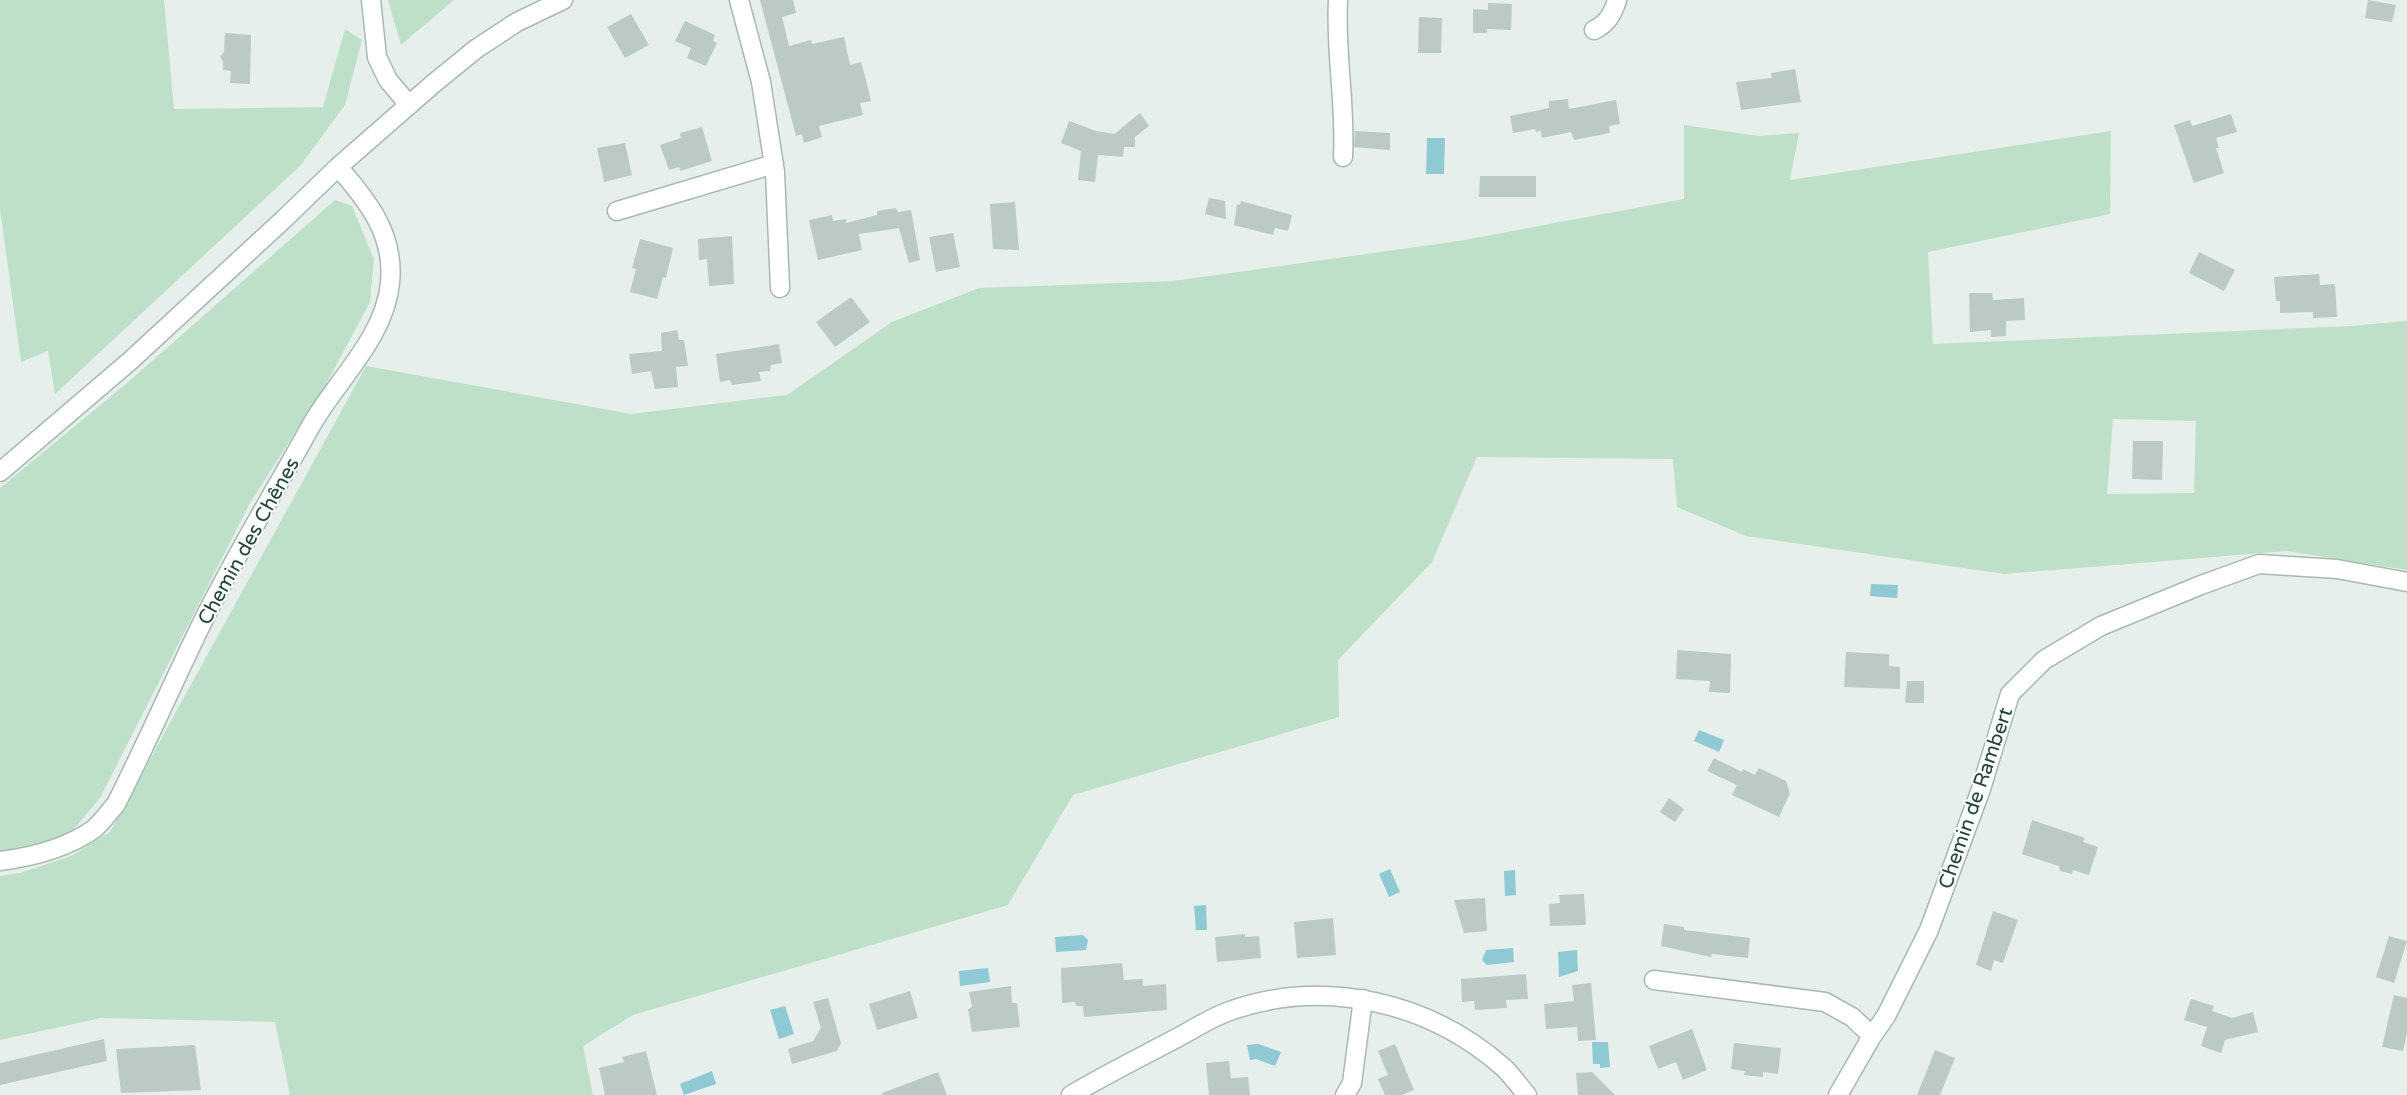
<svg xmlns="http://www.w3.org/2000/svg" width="2407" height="1095" viewBox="0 0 2407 1095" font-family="'Varela Round',sans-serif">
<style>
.green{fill:#bfe0c8;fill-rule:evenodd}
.water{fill:#8ec9d4}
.building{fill:#bbcac4}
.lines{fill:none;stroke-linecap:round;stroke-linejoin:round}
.minor-casing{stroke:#a8b8b2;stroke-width:21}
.tertiary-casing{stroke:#a8b8b2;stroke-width:21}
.minor{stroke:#fff;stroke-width:18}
.tertiary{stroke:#fff;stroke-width:18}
.labels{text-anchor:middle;stroke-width:4.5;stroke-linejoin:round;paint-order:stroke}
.street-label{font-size:20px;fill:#24423a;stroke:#f7fbf9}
</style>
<rect width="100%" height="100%" fill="#e6efeb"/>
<path class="green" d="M 0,0 L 164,0 L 174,109 L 323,107 L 345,29 L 362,40 L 345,105 L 301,165 L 55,394 L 48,351 L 21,362 L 0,209 Z
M 388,0 L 454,0 L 401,45 Z
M 1684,125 L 1759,136 L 1799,133 L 1790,180 L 2111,131 L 2110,214 L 1928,252 L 1933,344 L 2351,326 L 2407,321 L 2407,570 L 2287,551 L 2004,574 L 1746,536 L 1677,507 L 1673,459 L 1477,457 L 1432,562 L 1338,660 L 1339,717 L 1073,795 L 1008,905 L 633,1015 L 583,1046 L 593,1095 L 290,1095 L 275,1022 L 101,1018 L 0,1040 L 0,876 L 20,873 L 71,856 L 110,832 L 366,366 L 631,414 L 787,395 L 892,322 L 979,288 L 1173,281 L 1459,241 L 1684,199 ZM 2113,419 L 2196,421 L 2194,493 L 2107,494 Z
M 335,200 L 352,206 L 374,259 L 370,302 L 325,386 L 250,503 L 100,798 L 69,835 L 36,848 L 0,854 L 0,488 L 127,383 Z"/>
<path class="water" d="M 1427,138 L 1445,138 L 1444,174 L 1426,174 Z
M 1871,584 L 1898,585 L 1897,598 L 1870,596 Z
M 1699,730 L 1724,740 L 1719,752 L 1694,741 Z
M 1390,869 L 1400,892 L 1389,897 L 1379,874 Z
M 1515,870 L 1516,895 L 1505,896 L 1504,871 Z
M 1206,905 L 1207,930 L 1196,930 L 1194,906 Z
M 1083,935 L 1088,940 L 1086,950 L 1056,952 L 1055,937 Z
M 1513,948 L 1514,962 L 1487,965 L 1482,960 L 1486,950 Z
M 1577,950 L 1578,971 L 1559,977 L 1558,952 Z
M 988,968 L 990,982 L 960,986 L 959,971 Z
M 785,1006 L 794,1034 L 779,1039 L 770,1010 Z
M 1592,1042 L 1608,1042 L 1610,1067 L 1600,1068 L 1600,1064 L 1593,1064 Z
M 1258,1044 L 1281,1052 L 1275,1066 L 1256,1059 L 1250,1060 L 1247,1045 Z
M 712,1071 L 716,1084 L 684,1095 L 680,1084 Z"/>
<path class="building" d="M 760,0 L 793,0 L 796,13 L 782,17 L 789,46 L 811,40 L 812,44 L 844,37 L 850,65 L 861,62 L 866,80 L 871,101 L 860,103 L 863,115 L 819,126 L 822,137 L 804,143 L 802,134 L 796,136 Z
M 2368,0 L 2396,5 L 2392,22 L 2365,18 Z
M 1488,3 L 1512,4 L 1511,30 L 1487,29 L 1487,33 L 1473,33 L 1473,9 L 1488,10 Z
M 631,14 L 649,45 L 625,58 L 607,27 Z
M 1419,17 L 1442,18 L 1441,53 L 1418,53 Z
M 685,21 L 715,35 L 713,41 L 717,43 L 706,66 L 687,58 L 691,48 L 675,41 Z
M 225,33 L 251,35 L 250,84 L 230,83 L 231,71 L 223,70 L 223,61 L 220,57 L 224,52 Z
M 1795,69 L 1801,102 L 1741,110 L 1736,82 L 1772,78 L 1771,73 Z
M 1568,99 L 1569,109 L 1616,100 L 1620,124 L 1609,126 L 1610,133 L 1574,140 L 1571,132 L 1542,138 L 1541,131 L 1536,132 L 1535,129 L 1513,133 L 1510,116 L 1549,108 L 1549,101 Z
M 1140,113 L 1149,126 L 1135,137 L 1135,147 L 1124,147 L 1123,157 L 1098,155 L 1095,182 L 1078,180 L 1081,151 L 1061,143 L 1069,121 L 1096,131 L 1114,134 Z
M 2231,114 L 2237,132 L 2216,138 L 2219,148 L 2216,148 L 2224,173 L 2194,183 L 2174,125 L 2190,120 L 2192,126 Z
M 702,127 L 712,161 L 680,171 L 679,167 L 669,170 L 660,145 L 681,138 L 680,133 Z
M 1355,131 L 1390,133 L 1390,150 L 1354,147 Z
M 625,143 L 632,175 L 604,182 L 597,148 Z
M 1480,176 L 1536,176 L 1536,197 L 1479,197 Z
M 1209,198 L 1225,201 L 1226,219 L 1205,214 Z
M 1241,201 L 1292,215 L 1288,231 L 1275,228 L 1273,235 L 1234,225 L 1237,204 L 1240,205 Z
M 1015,202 L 1019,250 L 993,249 L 990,204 Z
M 896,208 L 898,212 L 911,210 L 920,260 L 909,263 L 899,228 L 859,234 L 862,250 L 818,260 L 809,220 L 832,215 L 833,221 L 846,219 L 846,223 L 877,215 L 877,211 Z
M 953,233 L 960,267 L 936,272 L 929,237 Z
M 732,236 L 734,284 L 709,286 L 707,259 L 699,260 L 698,239 Z
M 640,239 L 673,248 L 666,278 L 663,277 L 657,299 L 630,292 L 636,269 L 632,268 Z
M 2199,252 L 2235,270 L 2224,291 L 2189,273 Z
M 2319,274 L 2320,285 L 2335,284 L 2337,317 L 2313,318 L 2313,312 L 2280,313 L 2280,301 L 2276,301 L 2274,277 Z
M 1969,293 L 1992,293 L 1993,300 L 2024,298 L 2025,320 L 2006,321 L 2006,336 L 1991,337 L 1991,330 L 1970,332 Z
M 851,297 L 870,322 L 835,347 L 816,322 Z
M 677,330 L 679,340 L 684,340 L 688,366 L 676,367 L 678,387 L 655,389 L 651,371 L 632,374 L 629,354 L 662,351 L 661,333 Z
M 779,344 L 782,363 L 771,365 L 770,371 L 759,372 L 761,381 L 732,385 L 730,380 L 720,382 L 716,354 Z
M 2133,441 L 2163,441 L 2162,480 L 2132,479 Z
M 1677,650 L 1731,654 L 1730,693 L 1709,692 L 1710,681 L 1676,679 Z
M 1846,652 L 1889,654 L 1889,666 L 1900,667 L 1900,689 L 1844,687 Z
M 1907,681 L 1924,681 L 1924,703 L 1905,703 Z
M 1714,758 L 1742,772 L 1743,769 L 1755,775 L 1759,768 L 1786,781 L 1790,793 L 1779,817 L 1732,795 L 1737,785 L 1707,771 Z
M 1669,798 L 1684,809 L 1675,822 L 1660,812 Z
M 2032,820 L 2085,838 L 2083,842 L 2098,847 L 2089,875 L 2073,870 L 2072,874 L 2060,871 L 2059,866 L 2022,854 Z
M 1584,894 L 1586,925 L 1550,926 L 1549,904 L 1560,903 L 1559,895 Z
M 1485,898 L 1487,931 L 1464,933 L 1454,900 Z
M 1993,911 L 2018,920 L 2003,963 L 1994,960 L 1991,971 L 1976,965 Z
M 1333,918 L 1336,955 L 1297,958 L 1294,922 Z
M 1664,924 L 1684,927 L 1684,930 L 1750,938 L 1748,958 L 1712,954 L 1711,957 L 1661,946 Z
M 1245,934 L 1245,937 L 1259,936 L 1261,958 L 1217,962 L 1215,937 Z
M 2389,936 L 2407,941 L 2394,983 L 2376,977 Z
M 1122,963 L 1124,980 L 1143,979 L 1143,986 L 1166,984 L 1167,1010 L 1084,1017 L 1083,1006 L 1076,1006 L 1075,1002 L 1062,1003 L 1061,968 Z
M 1526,974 L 1528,999 L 1506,1000 L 1507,1008 L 1475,1010 L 1474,1001 L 1462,1002 L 1461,979 Z
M 1591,983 L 1596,1040 L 1578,1041 L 1577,1027 L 1546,1029 L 1544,1004 L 1574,1001 L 1572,985 Z
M 1011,986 L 1012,1003 L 1017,1003 L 1020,1027 L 972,1032 L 968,1009 L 972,1007 L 969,992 Z
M 910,991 L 918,1018 L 877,1030 L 869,1004 Z
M 2394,995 L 2407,998 L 2407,1033 L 2403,1051 L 2382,1047 Z
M 828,998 L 841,1043 L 837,1051 L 792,1064 L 788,1049 L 813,1041 L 821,1028 L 813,1002 Z
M 2191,999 L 2214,1006 L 2212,1011 L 2232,1018 L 2253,1012 L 2258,1032 L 2225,1040 L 2221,1053 L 2201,1046 L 2207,1027 L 2184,1020 Z
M 1692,1029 L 1707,1070 L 1683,1080 L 1676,1062 L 1658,1069 L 1649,1046 Z
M 104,1039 L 107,1061 L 0,1085 L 0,1063 Z
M 1734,1043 L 1781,1048 L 1778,1074 L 1763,1072 L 1763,1077 L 1744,1075 L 1745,1071 L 1731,1069 Z
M 1395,1044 L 1414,1090 L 1402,1095 L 1385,1095 L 1378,1079 L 1388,1075 L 1378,1051 Z
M 195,1045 L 201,1090 L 121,1093 L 116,1049 Z
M 1935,1050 L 1955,1058 L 1940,1095 L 1917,1095 Z
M 646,1051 L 657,1095 L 605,1095 L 599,1068 L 624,1062 L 622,1057 Z
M 1229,1061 L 1231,1078 L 1248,1077 L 1250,1095 L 1209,1095 L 1206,1063 Z
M 938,1072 L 947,1095 L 882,1095 L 882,1093 Z
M 1592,1072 L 1615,1095 L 1578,1095 L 1576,1073 Z"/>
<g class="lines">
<g class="minor-casing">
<path id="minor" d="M 371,0 L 377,57 L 388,80 L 409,105
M 739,0 L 761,82 L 775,172 L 780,288
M 1338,0 C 1335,53 1346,104 1343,157
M 1594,30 C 1607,24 1613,14 1617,0
M 617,211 L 774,164
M 1654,980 L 1825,1002 L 1852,1017 L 1872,1036
M 1345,1095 L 1352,1083 L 1363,999
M 1838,1095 L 1872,1036 L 1886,1016 L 1929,930 L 1981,789 L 2010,694 L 2044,660 L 2101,626 L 2201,585 L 2259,564 L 2337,569 L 2407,582"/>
</g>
<g class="tertiary-casing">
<path id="tertiary" d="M 0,472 L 130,361 L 283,220 L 338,167 L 433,84 L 476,49 L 517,22 L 563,0
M 0,861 C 32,857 67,848 94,829 C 102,822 109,812 116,804 C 147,743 174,680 204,619 C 237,553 276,489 312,424 C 338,379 385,337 390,283 C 395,235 368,201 338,167
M 1071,1095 C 1103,1076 1137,1059 1171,1041 C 1189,1032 1208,1019 1227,1012 C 1322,977 1428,1001 1503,1067 C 1512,1075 1519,1086 1527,1095"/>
</g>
<use href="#minor" class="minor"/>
<use href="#tertiary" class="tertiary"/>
</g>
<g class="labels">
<g class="street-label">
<text transform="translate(248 541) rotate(-61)" y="7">Chemin des Chênes</text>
<text transform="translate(1975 798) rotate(-71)" y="7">Chemin de Rambert</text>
</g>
</g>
</svg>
